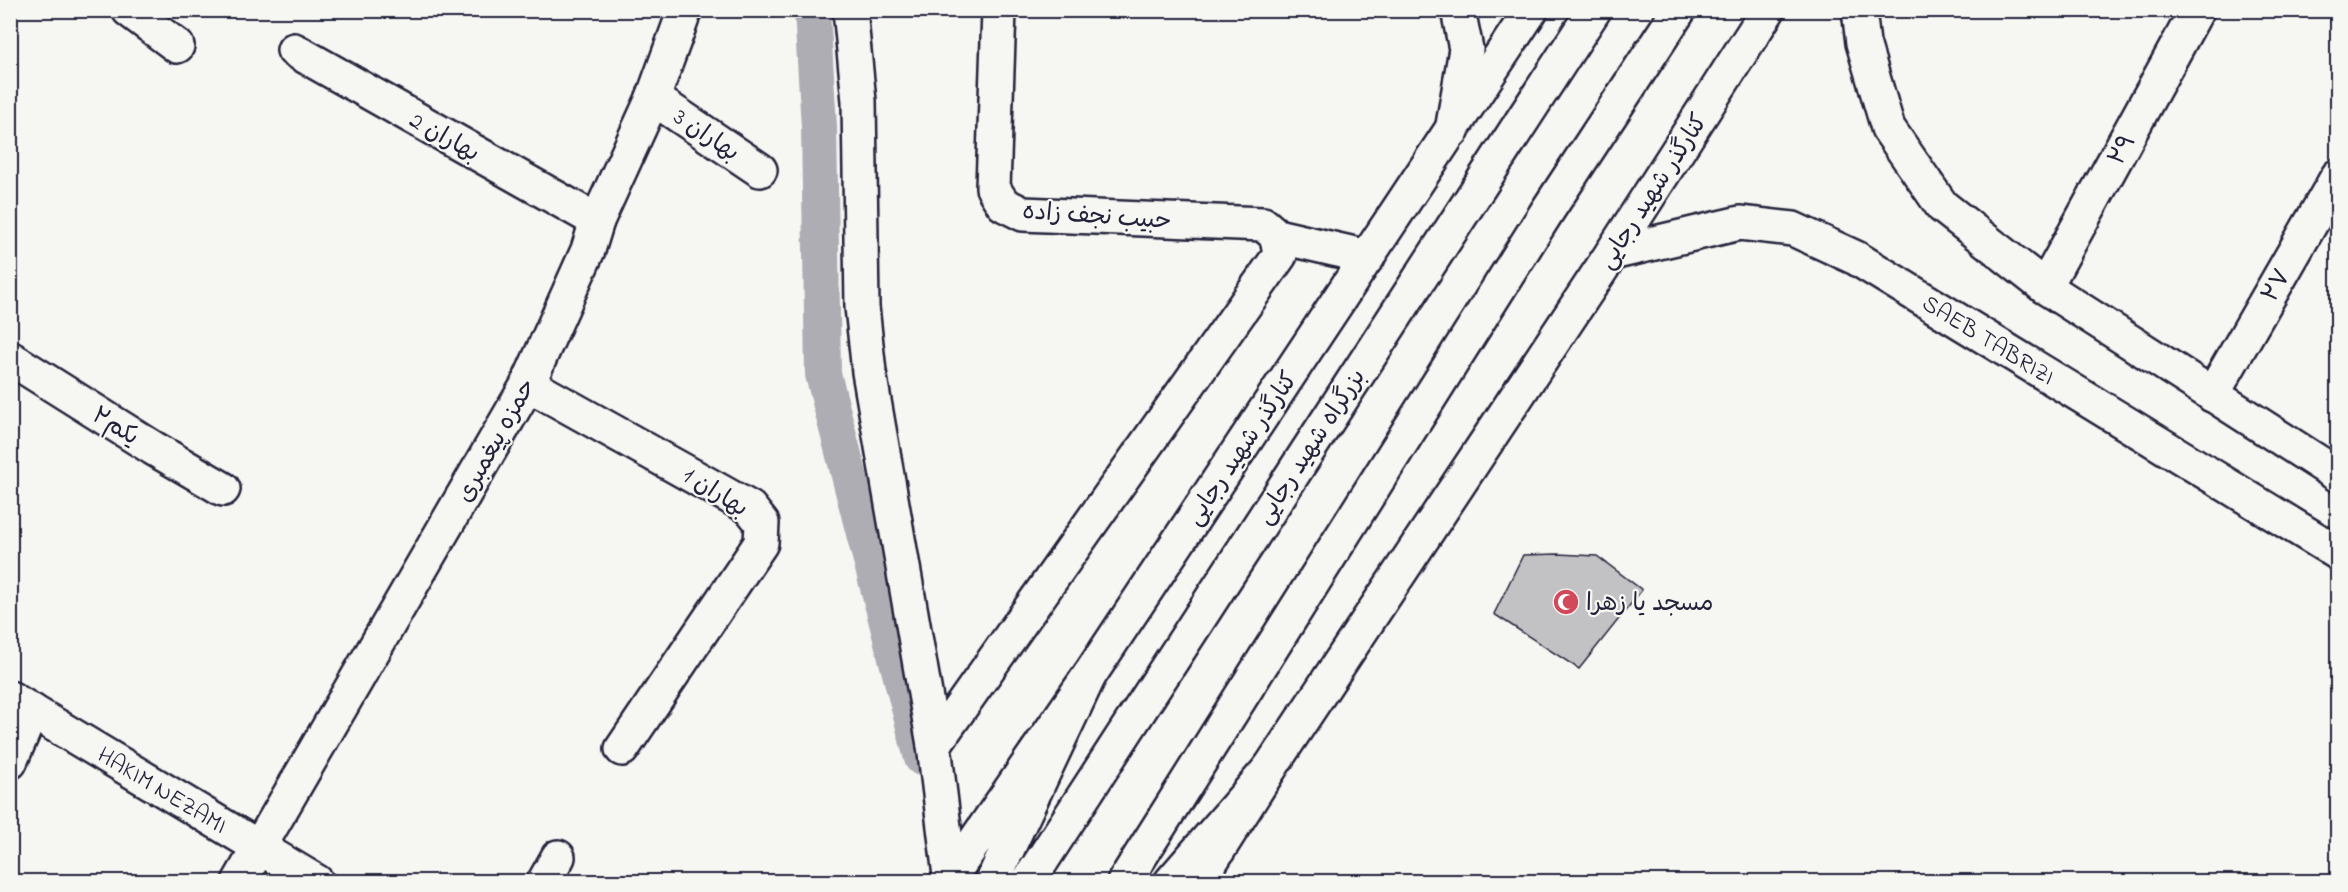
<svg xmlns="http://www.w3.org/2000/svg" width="2348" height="892" viewBox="0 0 2348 892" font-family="'Indie Flower','Playpen Sans Arabic',sans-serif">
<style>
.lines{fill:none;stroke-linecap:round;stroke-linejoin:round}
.canal{stroke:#adadb3;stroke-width:36}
.building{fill:#c2c2c4;stroke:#22223b;stroke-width:1.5}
.minor-casing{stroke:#22223b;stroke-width:38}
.major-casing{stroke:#22223b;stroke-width:38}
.highway-casing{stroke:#22223b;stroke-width:38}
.minor{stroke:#f6f6f2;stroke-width:33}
.major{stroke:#f6f6f2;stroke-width:33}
.highway{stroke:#f6f6f2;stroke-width:33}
.labels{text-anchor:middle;stroke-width:4.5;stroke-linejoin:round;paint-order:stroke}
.street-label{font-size:24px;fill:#22223b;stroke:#f6f6f2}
.poi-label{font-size:24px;fill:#22223b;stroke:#f6f6f2;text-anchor:start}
</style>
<rect width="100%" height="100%" fill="#f6f6f2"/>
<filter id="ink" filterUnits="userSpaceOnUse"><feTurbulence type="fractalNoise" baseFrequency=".0167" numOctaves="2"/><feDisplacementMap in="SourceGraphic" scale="12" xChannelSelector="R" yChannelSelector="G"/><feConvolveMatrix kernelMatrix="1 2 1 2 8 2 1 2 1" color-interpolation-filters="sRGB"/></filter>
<g filter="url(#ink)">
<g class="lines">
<path class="canal" d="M 812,10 L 819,127 L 823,374 L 922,758"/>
</g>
<path class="building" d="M 1558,554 L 1597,556 L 1642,590 L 1579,669 L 1494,614 L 1523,555 Z"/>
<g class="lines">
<g class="minor-casing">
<g id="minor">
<path d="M 129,10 L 177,46"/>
<path d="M 850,10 L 859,101 L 862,307 L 869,372 L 934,745"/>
<path d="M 999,10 L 993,188 L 1003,204 L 1023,214 L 1263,224 L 1277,236 L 1368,257"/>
<path d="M 1859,10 L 1863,43 L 1888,128 L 1942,206 L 2045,287 L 2338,475"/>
<path d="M 294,50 L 597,221"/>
<path d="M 653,98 L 760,170"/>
<path d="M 1452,131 L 1466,49 L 1458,10"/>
<path id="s1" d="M 1612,253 L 1740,223 L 1793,229 L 1856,258 L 2338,553"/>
<path d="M 2045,287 L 2197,10"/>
<path d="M 10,358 L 153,448 L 223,489"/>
<path d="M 528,384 L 750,508 L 762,523 L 761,543 L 622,749"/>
<path d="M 2212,395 L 2338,176"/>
<path id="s2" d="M 10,698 L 317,882"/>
<path d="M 10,762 L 32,711"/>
<path d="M 950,876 L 934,745 L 1280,255 L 1277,236"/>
<path d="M 239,882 L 528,384 L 588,250 L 597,221 L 653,98 L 685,10"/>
<path d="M 544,882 L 558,857"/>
</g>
</g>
<g class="major-casing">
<path id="major" d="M 947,882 L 1089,676 L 1531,10
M 1198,882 L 1270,768 L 1612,253 L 1768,10"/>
</g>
<g class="highway-casing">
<path id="highway" d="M 992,882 L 1089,676
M 1028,882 L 1594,10
M 1124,882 L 1548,210 L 1679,10
M 1171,882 L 1270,768"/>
</g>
<use href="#minor" class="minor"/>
<use href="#major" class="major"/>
<use href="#highway" class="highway"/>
</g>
</g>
<defs>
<g id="mosque-disc" transform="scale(1.35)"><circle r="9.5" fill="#d1495b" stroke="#f6f6f2"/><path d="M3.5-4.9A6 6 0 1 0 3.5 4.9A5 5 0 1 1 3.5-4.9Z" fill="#fff"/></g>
</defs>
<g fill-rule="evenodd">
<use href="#mosque-disc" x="1566" y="602"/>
</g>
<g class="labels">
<g class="street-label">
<text transform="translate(707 134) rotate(34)" y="8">بهاران 3</text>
<text transform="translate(445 136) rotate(29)" y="8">بهاران 2</text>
<text transform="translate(2121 149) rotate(-61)" y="8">۲۹</text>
<text transform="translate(1652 191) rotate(-57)" y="8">کنارگذر شهید رجایی</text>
<text transform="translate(1097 215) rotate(4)" y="8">حبیب نجف زاده</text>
<text transform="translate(2275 285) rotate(-60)" y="8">۲۷</text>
<text dy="8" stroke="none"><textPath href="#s1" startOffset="410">SAEB TABRIZI</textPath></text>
<text transform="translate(116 425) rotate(32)" y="8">یکم۲</text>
<text transform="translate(495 440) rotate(-61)" y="8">حمزه پیغمبری</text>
<text transform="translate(1310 446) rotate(-57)" y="8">بزرگراه شهید رجایی</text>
<text transform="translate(1241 448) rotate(-56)" y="8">کنارگذر شهید رجایی</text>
<text transform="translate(716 491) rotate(32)" y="8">بهاران 1</text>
<text dy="8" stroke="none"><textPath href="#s2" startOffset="178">HAKIM NEZAMI</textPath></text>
</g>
<g class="poi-label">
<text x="1586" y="610">مسجد یا زهرا</text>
</g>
</g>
<rect width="2348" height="892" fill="none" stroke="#f6f6f2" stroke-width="36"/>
<rect x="18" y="18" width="2312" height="856" fill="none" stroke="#22223b" stroke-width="2" filter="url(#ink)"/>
</svg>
